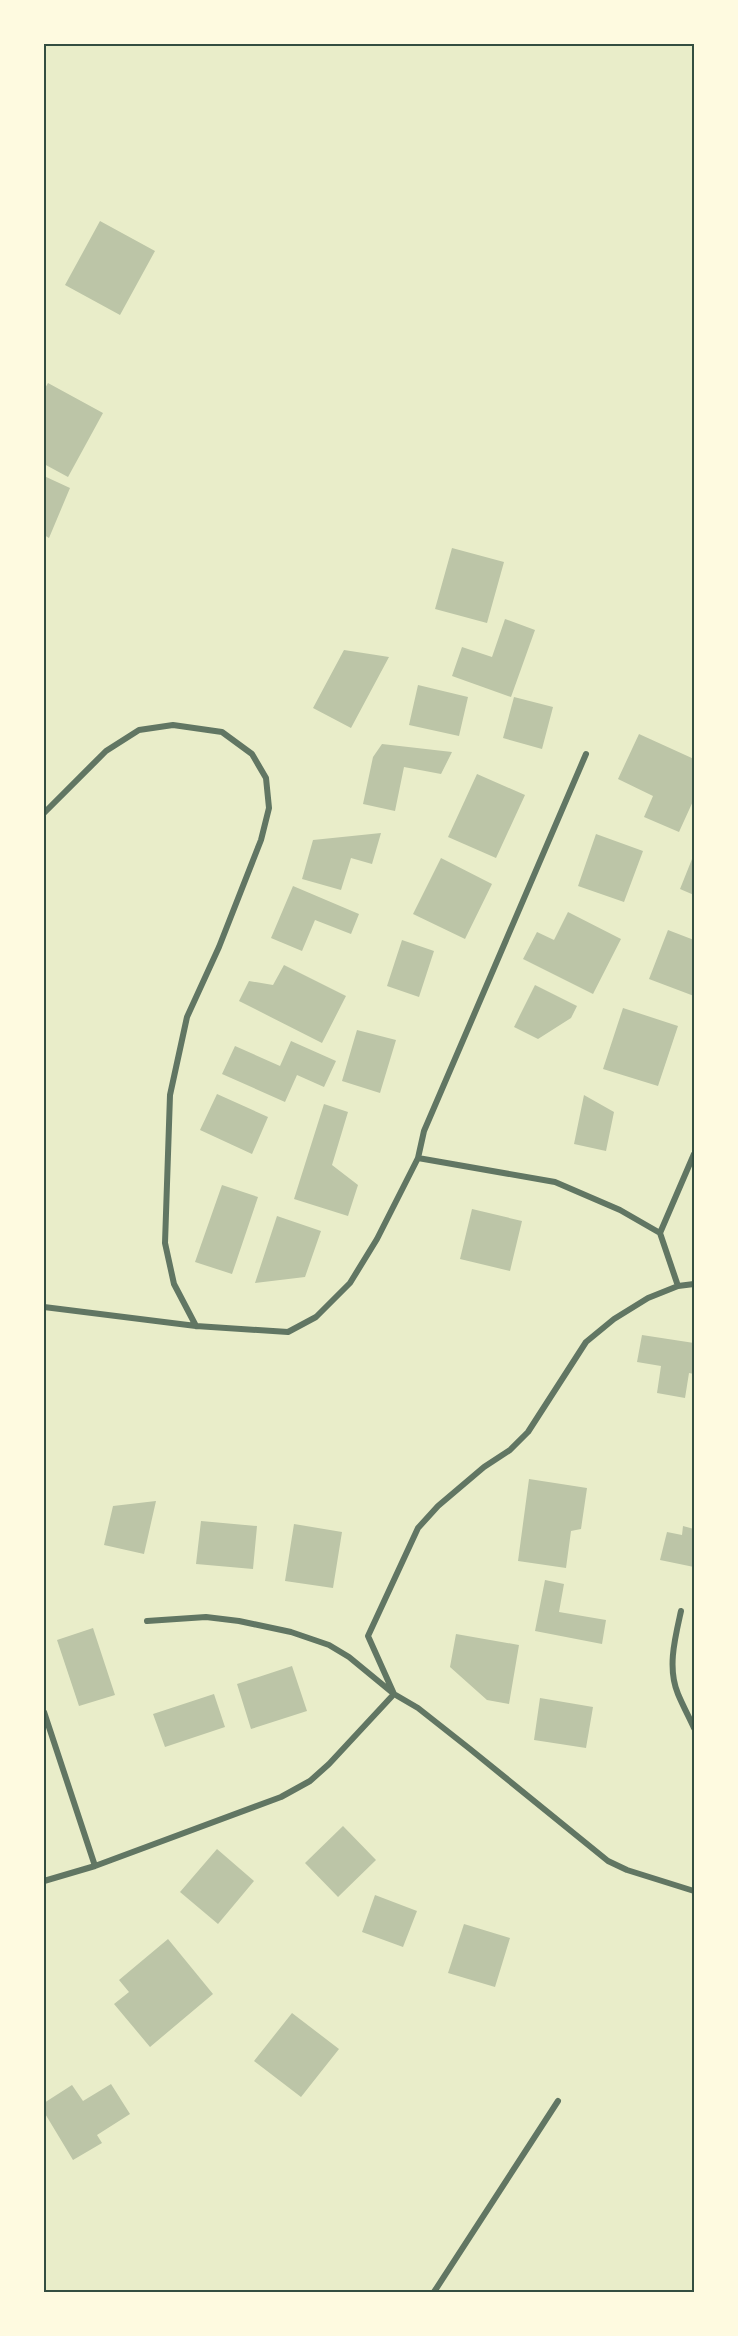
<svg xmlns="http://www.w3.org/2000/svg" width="738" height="2336" viewBox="0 0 738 2336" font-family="'Asap Condensed',sans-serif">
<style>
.building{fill:#bcc5a7}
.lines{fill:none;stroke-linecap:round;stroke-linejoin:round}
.minor{stroke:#617663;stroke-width:6}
.neatline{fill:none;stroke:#344e41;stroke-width:2}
</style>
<rect width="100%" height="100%" fill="#e9edc9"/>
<path class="building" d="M 100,221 L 155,251 L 120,315 L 65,285 Z
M 48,383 L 103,413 L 68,477 L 44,464 L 44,390 Z
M 44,476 L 70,488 L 49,538 L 44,535 Z
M 452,548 L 504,562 L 487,623 L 435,609 Z
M 505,619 L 535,630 L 511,697 L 452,676 L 462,647 L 492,657 Z
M 344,650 L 389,657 L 351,728 L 313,708 Z
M 418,685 L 468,697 L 459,736 L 409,725 Z
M 514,697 L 553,707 L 542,749 L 503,738 Z
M 639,734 L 694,759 L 694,799 L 679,832 L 644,817 L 653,796 L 618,779 Z
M 382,744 L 452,752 L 441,774 L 404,767 L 395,811 L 363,804 L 373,757 Z
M 477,774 L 525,795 L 496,858 L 448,837 Z
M 381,833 L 372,864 L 351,858 L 341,890 L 302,879 L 313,840 Z
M 596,834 L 643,851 L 624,902 L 578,886 Z
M 694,854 L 694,895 L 680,889 Z
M 441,858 L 492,884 L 465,939 L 413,914 Z
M 293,886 L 359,914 L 351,934 L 315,920 L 302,951 L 271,938 Z
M 568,912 L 621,939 L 593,994 L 523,959 L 537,932 L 554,940 Z
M 668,930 L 694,940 L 694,996 L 649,979 Z
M 402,940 L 434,951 L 419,997 L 387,986 Z
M 284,965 L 346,996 L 322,1043 L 239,1001 L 249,981 L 273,985 Z
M 535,985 L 577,1006 L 571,1018 L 538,1039 L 514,1027 Z
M 623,1008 L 678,1026 L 658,1086 L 603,1069 Z
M 357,1030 L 396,1040 L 380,1093 L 342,1081 Z
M 291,1041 L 336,1061 L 324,1087 L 297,1075 L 285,1102 L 222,1074 L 235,1046 L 280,1066 Z
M 217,1094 L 268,1117 L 252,1154 L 200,1130 Z
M 584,1095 L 614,1112 L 606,1151 L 574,1144 Z
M 324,1104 L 348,1112 L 332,1165 L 358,1185 L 348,1216 L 294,1199 Z
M 222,1185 L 258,1197 L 232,1274 L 195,1262 Z
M 472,1209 L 522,1221 L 510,1271 L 460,1259 Z
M 277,1216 L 321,1231 L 305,1277 L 255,1283 Z
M 642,1335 L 694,1343 L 694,1374 L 689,1373 L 685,1398 L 657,1393 L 661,1366 L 637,1362 Z
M 529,1479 L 587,1488 L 581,1529 L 571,1531 L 566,1568 L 518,1561 Z
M 156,1501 L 144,1554 L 104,1545 L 113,1506 Z
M 201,1521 L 257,1526 L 253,1569 L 196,1564 Z
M 294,1524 L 342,1532 L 333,1588 L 285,1581 Z
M 683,1526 L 694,1529 L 694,1567 L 660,1560 L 667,1532 L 682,1535 Z
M 545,1580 L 564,1584 L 559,1612 L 606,1620 L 602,1644 L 535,1631 Z
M 93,1628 L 115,1695 L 79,1706 L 57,1640 Z
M 456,1634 L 519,1645 L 509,1704 L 487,1700 L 450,1667 Z
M 292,1666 L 307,1711 L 251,1729 L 237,1684 Z
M 214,1694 L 225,1727 L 165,1747 L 153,1714 Z
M 540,1698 L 593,1707 L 586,1748 L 534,1740 Z
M 343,1826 L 376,1860 L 338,1897 L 305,1863 Z
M 217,1849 L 254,1881 L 218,1924 L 180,1892 Z
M 375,1895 L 417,1911 L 403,1947 L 362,1932 Z
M 464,1924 L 510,1938 L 495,1987 L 448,1973 Z
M 168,1939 L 213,1994 L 150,2047 L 114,2004 L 129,1992 L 119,1980 Z
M 292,2013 L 339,2049 L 301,2097 L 254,2061 Z
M 111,2084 L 130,2114 L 97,2135 L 102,2143 L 73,2160 L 44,2112 L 44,2103 L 72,2085 L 83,2101 Z"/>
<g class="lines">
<path class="minor" d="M 44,813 L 106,751 L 139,730 L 173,725 L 222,732 L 252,754 L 266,778 L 269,808 L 261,840 L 219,947 L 187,1017 L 170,1095 L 165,1243 L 174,1284 L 196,1326
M 418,1158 L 555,1182 L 620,1210 L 660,1233 L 678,1286
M 660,1233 L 694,1154
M 44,1307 L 196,1326 L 288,1332 L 316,1317 L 350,1283 L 377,1239 L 418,1158 L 424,1131 L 586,754
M 681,1611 C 675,1638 667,1668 678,1694 C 683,1706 689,1717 694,1728
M 147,1621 L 206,1617 L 239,1621 L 291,1632 L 329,1645 L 349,1657 L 394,1694 L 418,1708 L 470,1749 L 608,1861 L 627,1870 L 694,1891
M 44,1712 L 95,1866
M 44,1881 L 95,1866 L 281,1797 L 310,1781 L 329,1764 L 394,1694 L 368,1636 L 418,1528 L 438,1506 L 484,1467 L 510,1450 L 528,1432 L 586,1342 L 614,1319 L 648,1298 L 678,1286 L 694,1284
M 434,2292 L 558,2101"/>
</g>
<rect width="738" height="2336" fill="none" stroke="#fefae0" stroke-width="90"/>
<rect x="45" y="45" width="648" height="2246" class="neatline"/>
</svg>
